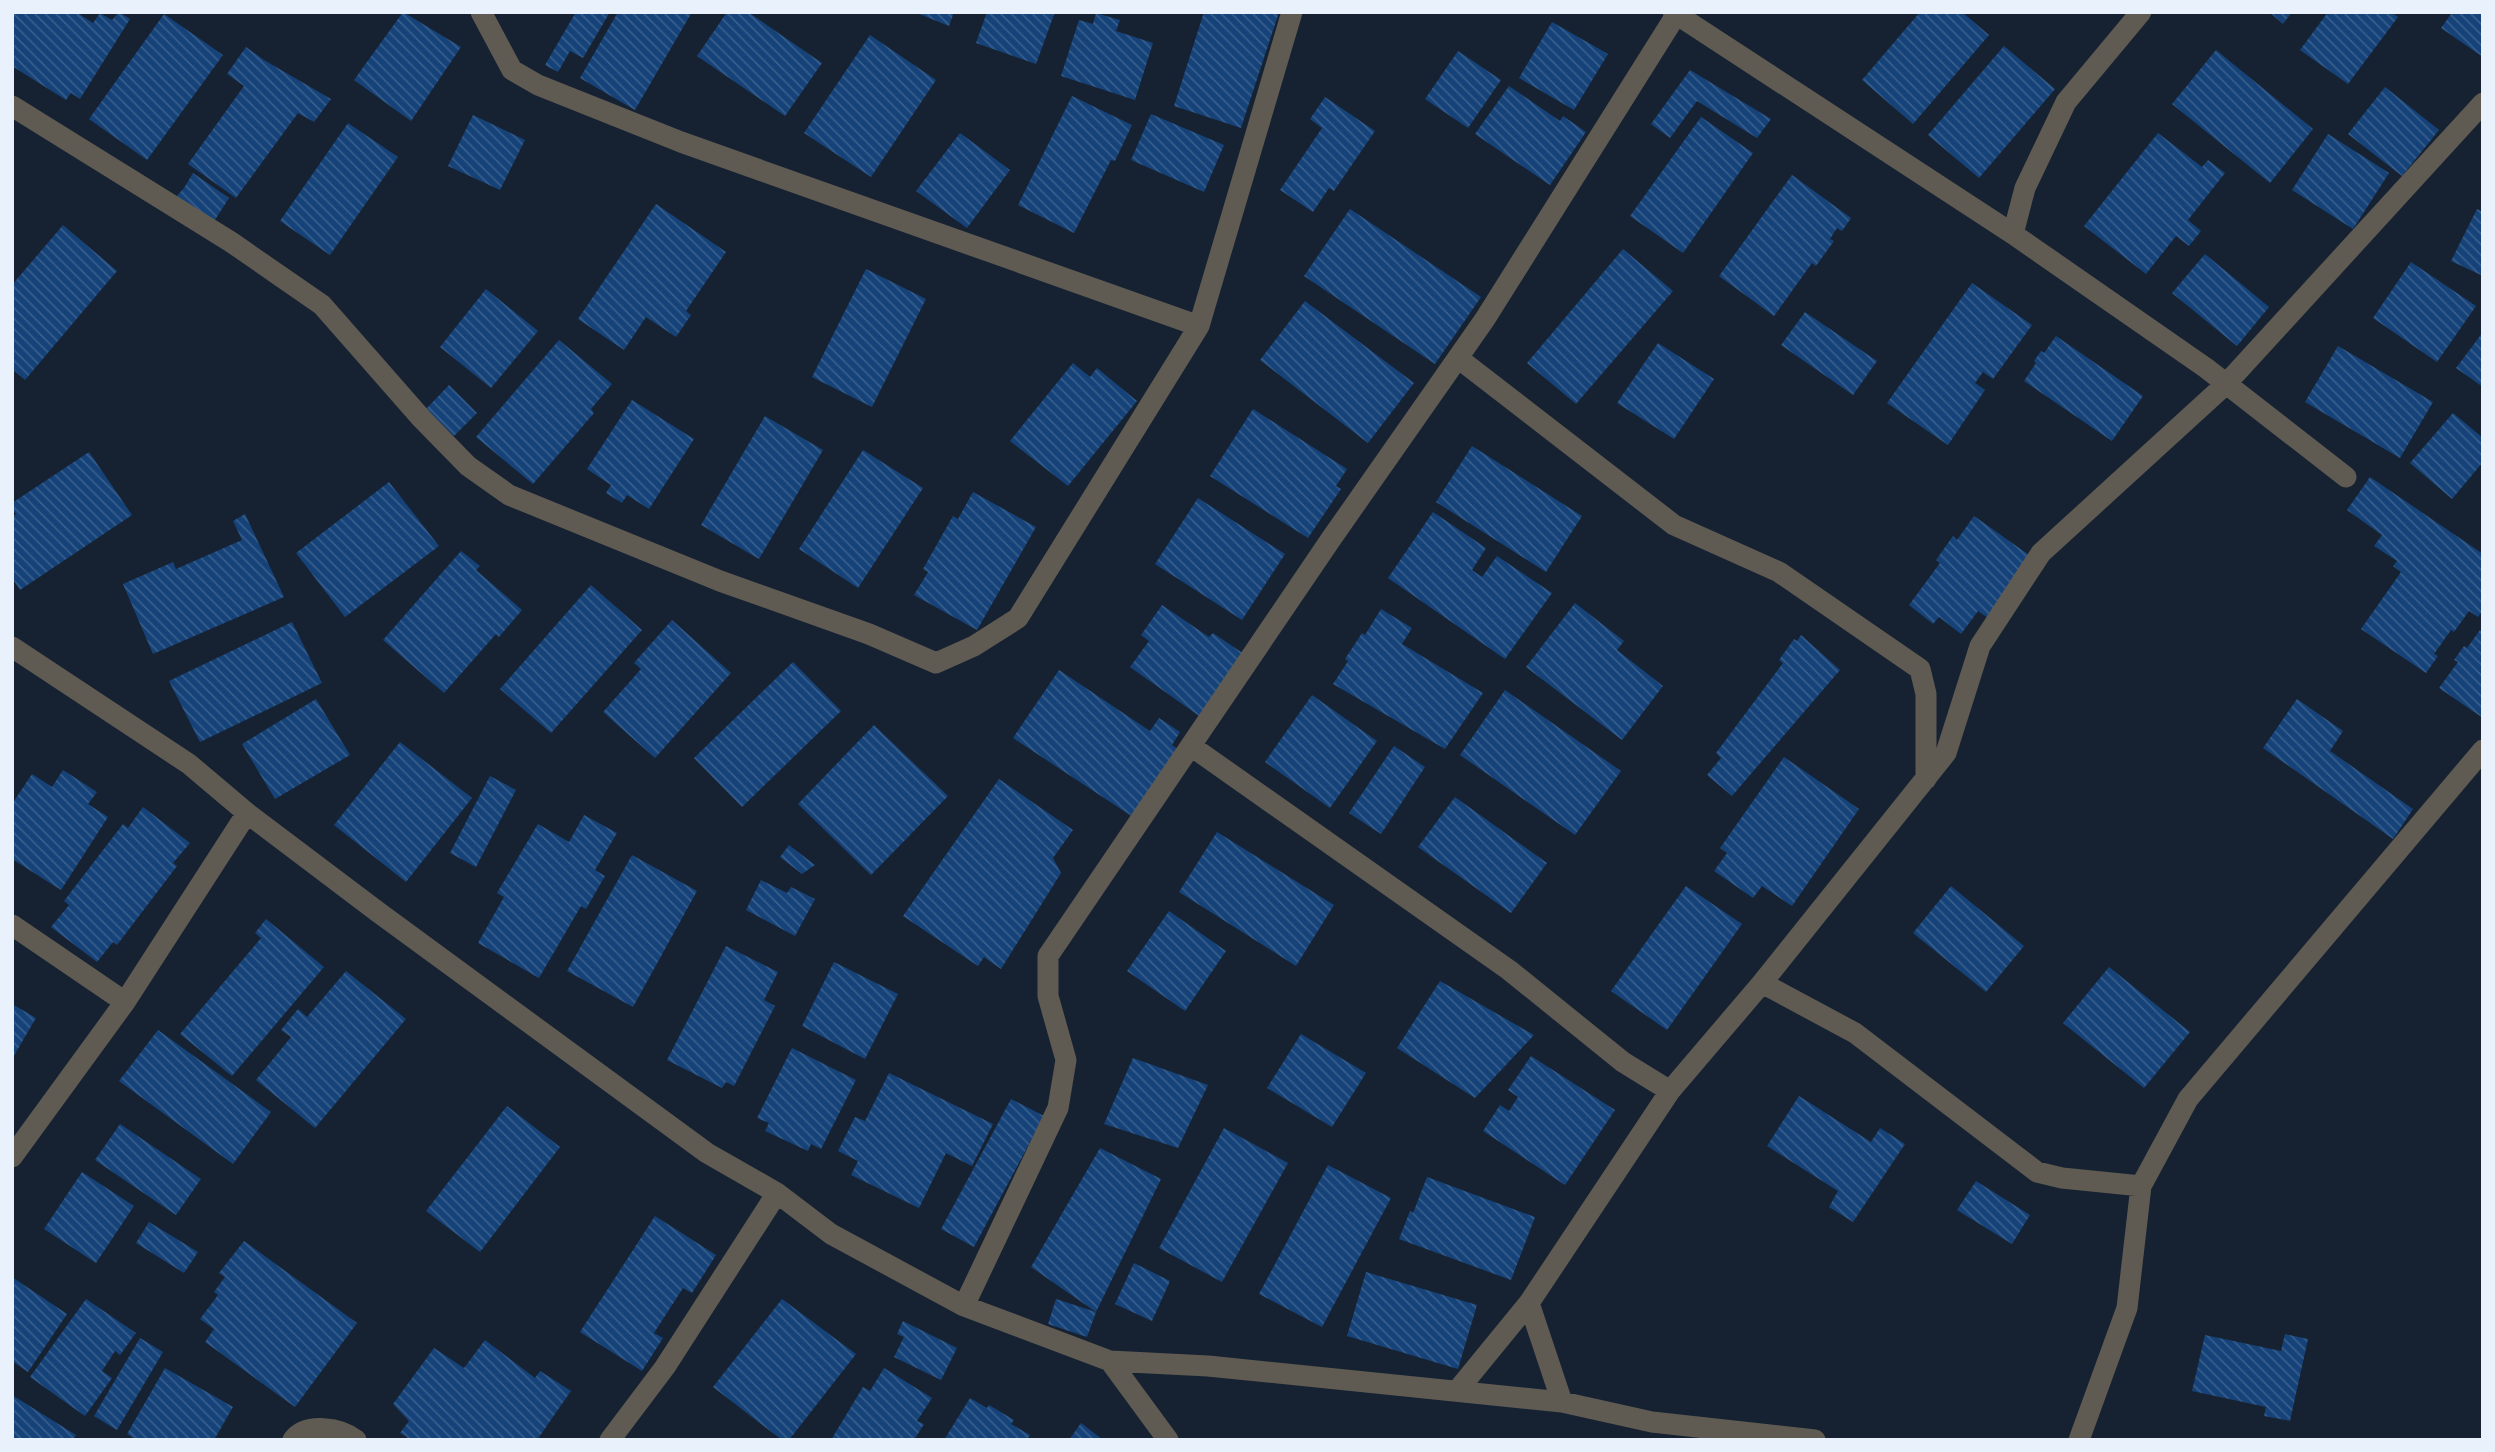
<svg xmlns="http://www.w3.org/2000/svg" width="2495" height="1452" viewBox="0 0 2495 1452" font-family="'PT Sans Narrow',sans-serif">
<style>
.building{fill:url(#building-back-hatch)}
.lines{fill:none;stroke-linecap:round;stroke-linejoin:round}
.minor{stroke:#5f5b52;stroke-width:21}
</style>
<defs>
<pattern id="building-back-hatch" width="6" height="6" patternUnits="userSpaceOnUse" patternTransform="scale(1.75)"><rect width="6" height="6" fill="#154278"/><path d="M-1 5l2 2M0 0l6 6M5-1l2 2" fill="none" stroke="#375e8c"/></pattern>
</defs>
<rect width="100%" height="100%" fill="#162232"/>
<path class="building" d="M 12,12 L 76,12 L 93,23 L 100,13 L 112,20 L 119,12 L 130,19 L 80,99 L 71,93 L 66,100 L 12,66 Z
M 403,12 L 461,47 L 411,121 L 354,80 Z
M 576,12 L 610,12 L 583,58 L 570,51 L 558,72 L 545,65 Z
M 618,12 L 692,12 L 635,110 L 580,78 Z
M 727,12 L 748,12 L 822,63 L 785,116 L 697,56 Z
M 914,12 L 954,12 L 949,26 Z
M 987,12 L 1055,12 L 1036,64 L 976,43 Z
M 1204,12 L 1279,12 L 1241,128 L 1174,106 Z
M 1920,12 L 1962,12 L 1989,35 L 1913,124 L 1862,80 Z
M 2269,12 L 2292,12 L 2283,24 Z
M 2328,12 L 2391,12 L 2398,17 L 2348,84 L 2300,50 Z
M 2449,12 L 2483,12 L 2483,57 L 2441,28 L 2451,14 Z
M 1096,13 L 1120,20 L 1116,31 L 1153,43 L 1135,100 L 1061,76 L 1079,20 L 1093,24 Z
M 164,14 L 223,55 L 147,160 L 89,119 Z
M 1552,22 L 1608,54 L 1574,110 L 1519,78 Z
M 870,35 L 936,80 L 871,177 L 804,133 Z
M 2004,46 L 2055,89 L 1979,178 L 1928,135 Z
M 246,47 L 264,60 L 331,99 L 314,122 L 298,113 L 236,198 L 188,164 L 244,86 L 227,74 Z
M 2216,50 L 2313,129 L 2270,183 L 2172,104 Z
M 1458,51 L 1501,80 L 1468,128 L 1425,99 Z
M 1690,70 L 1771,119 L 1757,138 L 1697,101 L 1670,138 L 1651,124 Z
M 1509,86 L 1560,121 L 1563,116 L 1586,132 L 1550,185 L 1475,134 Z
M 2385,87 L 2439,130 L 2402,176 L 2348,134 Z
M 1072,96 L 1132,125 L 1115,161 L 1111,160 L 1074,233 L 1018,205 Z
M 1325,97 L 1375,131 L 1334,191 L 1329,188 L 1313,212 L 1280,190 L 1322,128 L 1310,119 Z
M 1151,114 L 1224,145 L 1204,192 L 1131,160 Z
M 473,115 L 525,140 L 500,190 L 448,166 Z
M 1701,117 L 1753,153 L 1683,253 L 1630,216 Z
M 348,123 L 398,157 L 330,255 L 280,221 Z
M 960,133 L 1010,170 L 967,228 L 916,191 Z
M 2158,133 L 2202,167 L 2208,160 L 2225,173 L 2188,220 L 2201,231 L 2189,246 L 2176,236 L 2146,274 L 2084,226 Z
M 2328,134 L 2389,173 L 2353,229 L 2292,190 Z
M 193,173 L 229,198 L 211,226 L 172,201 L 184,188 Z
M 1792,175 L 1851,218 L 1842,231 L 1837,228 L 1830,239 L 1834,241 L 1816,266 L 1812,263 L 1774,316 L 1719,276 Z
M 656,204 L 726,252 L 686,311 L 691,315 L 676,337 L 646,317 L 624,350 L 578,319 Z
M 1350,209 L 1481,297 L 1435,364 L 1304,276 Z
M 2477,209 L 2483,212 L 2483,276 L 2451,261 Z
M 63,225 L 117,271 L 25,380 L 12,369 L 12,285 Z
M 1623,249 L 1673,291 L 1576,404 L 1527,363 Z
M 2205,254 L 2269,307 L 2237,346 L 2172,293 Z
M 2411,262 L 2476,306 L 2437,362 L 2373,318 Z
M 866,269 L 926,299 L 872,407 L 812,377 Z
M 1972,283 L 2032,325 L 1993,379 L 1983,372 L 1975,383 L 1985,390 L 1948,445 L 1887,403 Z
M 486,289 L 538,331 L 491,388 L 440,347 Z
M 1305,301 L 1414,383 L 1368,443 L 1260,360 Z
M 1805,312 L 1877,361 L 1853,395 L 1781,345 Z
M 2483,332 L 2483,387 L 2456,368 Z
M 2056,336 L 2143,396 L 2112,441 L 2024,381 L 2036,363 L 2034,361 L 2041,351 L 2044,353 Z
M 559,340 L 612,384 L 591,409 L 594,413 L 533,484 L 476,437 Z
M 1658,343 L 1714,379 L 1674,439 L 1617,403 Z
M 2338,346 L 2433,402 L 2400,458 L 2305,402 Z
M 1073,363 L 1090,377 L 1097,368 L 1137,401 L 1068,486 L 1010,441 Z
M 449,385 L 477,413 L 454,436 L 426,409 Z
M 632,400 L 694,439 L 649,509 L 627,495 L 622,503 L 606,493 L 611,485 L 587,469 Z
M 1253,409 L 1347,469 L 1336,486 L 1341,489 L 1308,538 L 1210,476 Z
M 2453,413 L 2483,438 L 2483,462 L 2452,499 L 2410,463 Z
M 765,416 L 823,450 L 759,559 L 701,525 Z
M 1472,446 L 1582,516 L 1546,572 L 1436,502 Z
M 863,450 L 923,488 L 858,588 L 799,549 Z
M 89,452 L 132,515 L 20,590 L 12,578 L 12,517 L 16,514 L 12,509 L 12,503 Z
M 2370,477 L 2483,554 L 2483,610 L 2478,617 L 2469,611 L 2454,632 L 2451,630 L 2434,654 L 2438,656 L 2426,673 L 2361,629 L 2401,572 L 2393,566 L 2397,561 L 2374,546 L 2382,535 L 2347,510 Z
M 389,482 L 439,546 L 345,617 L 296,553 Z
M 973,492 L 1036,527 L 977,630 L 914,595 L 928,572 L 923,569 L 953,516 L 958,519 Z
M 1198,498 L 1285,554 L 1242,620 L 1155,564 Z
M 1433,512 L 1486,548 L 1472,570 L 1482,577 L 1497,556 L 1552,593 L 1505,659 L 1388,578 Z
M 245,514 L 284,597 L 153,654 L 123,584 L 173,562 L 176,569 L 242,540 L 233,521 Z
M 1974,516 L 2036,560 L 1991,620 L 1978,611 L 1961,634 L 1939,617 L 1933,624 L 1909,605 L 1940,563 L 1936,560 L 1953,536 L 1957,540 Z
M 461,551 L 480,566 L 476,570 L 522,610 L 499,637 L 496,634 L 444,693 L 383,640 Z
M 591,585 L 642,630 L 551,733 L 500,689 Z
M 1575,603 L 1624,641 L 1617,650 L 1663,686 L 1622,740 L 1526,667 Z
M 1162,605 L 1209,637 L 1213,633 L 1247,656 L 1202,718 L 1130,667 L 1149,641 L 1141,635 Z
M 1381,609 L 1412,628 L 1402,644 L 1483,693 L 1445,749 L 1333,684 L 1348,661 L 1345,659 L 1362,633 L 1365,635 Z
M 672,620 L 731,673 L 655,758 L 603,712 L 641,669 L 634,663 Z
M 292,622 L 322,683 L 200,742 L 169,681 Z
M 2480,630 L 2483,632 L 2483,718 L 2439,688 L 2458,662 L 2454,660 L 2464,646 L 2467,648 Z
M 1801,635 L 1840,670 L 1732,796 L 1707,775 L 1721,758 L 1716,753 L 1783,663 L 1779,660 L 1794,639 L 1797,641 Z
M 793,662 L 841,711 L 742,807 L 694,758 Z
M 1059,670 L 1150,731 L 1159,718 L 1180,732 L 1172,745 L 1178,749 L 1133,817 L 1013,738 Z
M 1505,690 L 1621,771 L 1575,835 L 1460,755 Z
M 1312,695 L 1377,741 L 1330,808 L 1265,762 Z
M 316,699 L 350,755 L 275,799 L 242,744 Z
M 2297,699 L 2343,731 L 2330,751 L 2413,809 L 2393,839 L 2263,748 Z
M 874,725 L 948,796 L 871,875 L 798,804 Z
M 400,742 L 472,798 L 406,882 L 334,825 Z
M 1394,746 L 1425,767 L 1381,834 L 1349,813 Z
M 1784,757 L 1859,809 L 1792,906 L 1762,886 L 1753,898 L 1714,871 L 1727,853 L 1720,848 Z
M 63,770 L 97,792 L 88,804 L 108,817 L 61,890 L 12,859 L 12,804 L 32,774 L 52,787 Z
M 490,776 L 516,790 L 476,867 L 450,853 Z
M 999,779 L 1073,830 L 1053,858 L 1061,873 L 1001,969 L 984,957 L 978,966 L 903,916 Z
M 1455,797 L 1547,863 L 1511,913 L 1418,847 Z
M 143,807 L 190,843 L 173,863 L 177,866 L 117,945 L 113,942 L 97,962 L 51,927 L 69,905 L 64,901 L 123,824 L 128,828 Z
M 584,815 L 617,833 L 595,870 L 605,876 L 586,909 L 581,906 L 539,978 L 478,943 L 504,897 L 497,893 L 538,824 L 569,842 Z
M 1217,832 L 1334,905 L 1296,966 L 1179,892 Z
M 789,845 L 815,865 L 802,874 L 780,857 Z
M 632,855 L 697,891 L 633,1007 L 567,971 Z
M 761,880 L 787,893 L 791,887 L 815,899 L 795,936 L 746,910 Z
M 1686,886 L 1742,924 L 1667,1030 L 1611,991 Z
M 1951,886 L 2024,946 L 1986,992 L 1913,933 Z
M 1169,911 L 1226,951 L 1185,1011 L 1127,971 Z
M 266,919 L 324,967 L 232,1076 L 180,1034 L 261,938 L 255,933 Z
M 726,946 L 778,972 L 764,1000 L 775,1006 L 734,1086 L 726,1082 L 722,1088 L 667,1060 Z
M 834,962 L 898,994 L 865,1059 L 802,1026 Z
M 2109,967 L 2190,1032 L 2144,1088 L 2063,1023 Z
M 346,971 L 406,1019 L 315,1128 L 256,1080 L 291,1037 L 281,1030 L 298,1009 L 307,1017 Z
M 1440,981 L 1534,1035 L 1475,1098 L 1397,1048 Z
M 12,1004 L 36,1018 L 12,1059 Z
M 158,1030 L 271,1112 L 233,1164 L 119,1081 Z
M 1301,1034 L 1366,1073 L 1332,1127 L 1267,1088 Z
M 792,1048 L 856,1080 L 821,1149 L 811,1144 L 808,1151 L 765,1131 L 769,1123 L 757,1118 Z
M 1531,1056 L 1615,1110 L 1565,1185 L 1483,1131 L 1500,1105 L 1509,1111 L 1518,1097 L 1508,1090 Z
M 1133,1058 L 1208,1085 L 1178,1148 L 1104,1124 Z
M 889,1073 L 993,1124 L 972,1166 L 946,1153 L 919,1208 L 851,1175 L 858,1161 L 838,1151 L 855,1117 L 865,1121 Z
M 1799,1096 L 1871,1142 L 1880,1128 L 1905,1144 L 1853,1222 L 1829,1207 L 1838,1191 L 1767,1146 Z
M 1011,1099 L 1044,1116 L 974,1247 L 941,1229 Z
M 507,1106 L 560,1147 L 480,1252 L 426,1211 Z
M 120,1124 L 201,1179 L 176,1215 L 95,1160 Z
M 1224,1128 L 1288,1163 L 1222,1282 L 1159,1248 Z
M 1100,1148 L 1161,1179 L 1096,1312 L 1087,1337 L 1048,1324 L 1056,1299 L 1096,1312 L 1031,1267 Z
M 1328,1165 L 1391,1198 L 1322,1327 L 1259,1294 Z
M 82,1172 L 134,1206 L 96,1263 L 44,1229 Z
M 1427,1177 L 1535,1217 L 1511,1280 L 1399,1239 L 1410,1211 L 1413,1213 Z
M 1976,1181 L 2030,1215 L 2012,1244 L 1957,1210 Z
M 655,1216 L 716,1255 L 692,1293 L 683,1288 L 654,1333 L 663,1338 L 642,1371 L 580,1332 Z
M 149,1222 L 198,1252 L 184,1273 L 136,1243 Z
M 244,1241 L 357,1323 L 295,1407 L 205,1342 L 214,1329 L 200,1319 L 218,1295 L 214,1292 L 225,1277 L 219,1273 Z
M 1134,1263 L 1170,1281 L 1152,1321 L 1115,1304 Z
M 1366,1272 L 1477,1305 L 1458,1369 L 1347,1336 Z
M 12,1277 L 67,1314 L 28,1372 L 12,1361 Z
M 86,1299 L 136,1333 L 120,1355 L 115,1351 L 102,1371 L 112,1378 L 85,1416 L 30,1377 Z
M 782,1299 L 856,1354 L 789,1440 L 782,1440 L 713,1387 Z
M 903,1321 L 957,1348 L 941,1380 L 894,1357 L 904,1337 L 897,1334 Z
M 2285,1334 L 2308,1339 L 2290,1421 L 2264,1416 L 2266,1407 L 2192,1391 L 2205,1335 L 2281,1351 Z
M 140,1338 L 163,1352 L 117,1430 L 94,1416 Z
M 485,1340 L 535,1378 L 540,1371 L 571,1391 L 537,1440 L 406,1440 L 407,1437 L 400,1433 L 409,1421 L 393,1404 L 434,1348 L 464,1368 Z
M 165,1368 L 233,1407 L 214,1440 L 137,1440 L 127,1434 Z
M 884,1368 L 932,1398 L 917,1421 L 924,1424 L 914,1440 L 831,1440 L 863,1387 L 870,1391 Z
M 12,1395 L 76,1435 L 73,1440 L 12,1440 Z
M 970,1398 L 987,1408 L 989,1405 L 1014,1420 L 1011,1424 L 1030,1435 L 1027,1440 L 944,1440 Z
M 1081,1423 L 1103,1440 L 1069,1440 Z"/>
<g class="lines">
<path class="minor" d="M 481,12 L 512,70 L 538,85 L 681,142 L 1199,326
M 1673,12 L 2013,234 L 2206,368 L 2346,477
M 12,106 L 231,242 L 322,305 L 422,419 L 468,466 L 509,495 L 720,581 L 869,634 L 936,663 L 974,646 L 1018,618 L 1199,326 L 1292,12
M 2013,234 L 2025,188 L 2066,102 L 2141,12
M 1458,358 L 1674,525 L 1779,572 L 1920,669 L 1926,694 L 1926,779
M 12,647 L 189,764 L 247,813 L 378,912 L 707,1153 L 777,1193 L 831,1234 L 964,1306 L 1110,1361 L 1208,1366 L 1562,1402 L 1652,1422 L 1815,1440
M 1191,746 L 1509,970 L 1623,1062 L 1670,1091
M 12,925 L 125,1002
M 1762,983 L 1855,1033 L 2037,1172 L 2062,1178 L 2141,1186
M 12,1157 L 125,1002 L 247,813
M 1529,1303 L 1562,1402
M 964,1306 L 1058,1108 L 1066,1060 L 1048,996 L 1048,956 L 1331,539 L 1485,319 L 1676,15
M 1110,1361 L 1168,1440
M 1457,1391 L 1529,1303 L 1670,1091 L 1762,983 L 1946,753 L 1980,646 L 2041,553 L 2226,384 L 2483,103
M 293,1440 C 306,1422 341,1428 356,1440
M 610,1440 L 665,1367 L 777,1193
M 2079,1440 L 2127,1308 L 2141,1186 L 2188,1099 L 2483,750"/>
</g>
<rect width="2495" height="1452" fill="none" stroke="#e8f1fc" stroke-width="28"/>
</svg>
